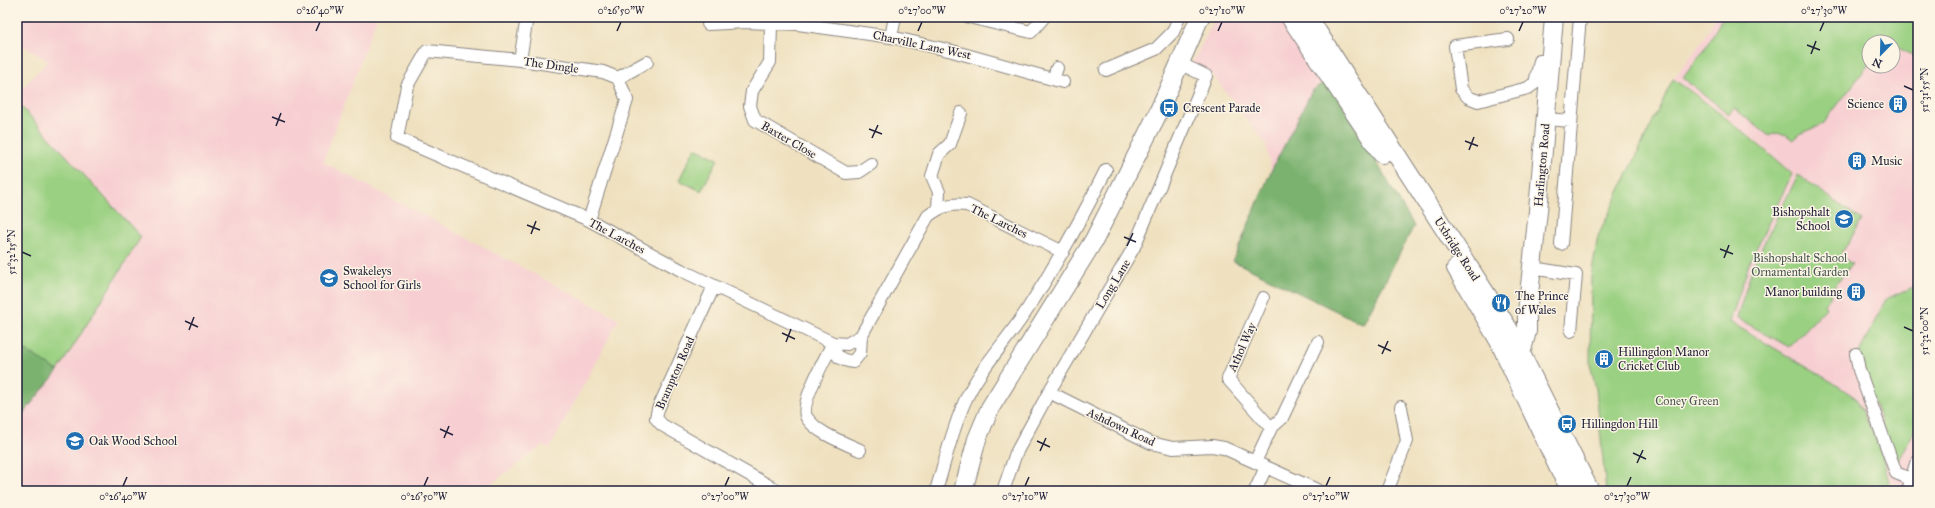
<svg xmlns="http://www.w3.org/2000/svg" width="1935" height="508" viewBox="0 0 1935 508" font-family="'IM FELL Great Primer',serif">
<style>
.built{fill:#f7cfd2;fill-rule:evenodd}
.green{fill:#9ad081;stroke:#5e795e}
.forest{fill:#7bb26f;stroke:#4e6a55}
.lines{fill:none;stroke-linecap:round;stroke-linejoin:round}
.street-casing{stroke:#88827e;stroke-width:14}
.secondary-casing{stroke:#88827e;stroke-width:18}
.primary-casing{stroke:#88827e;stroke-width:20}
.street{stroke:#fff;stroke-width:12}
.secondary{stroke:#fff;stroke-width:16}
.primary{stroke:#fff;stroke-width:18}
.ticks{fill:none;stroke:#22223b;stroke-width:1.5}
.labels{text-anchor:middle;stroke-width:3;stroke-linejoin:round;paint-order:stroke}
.street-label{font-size:12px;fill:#22223b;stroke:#fcf5e5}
.poi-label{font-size:12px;fill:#22223b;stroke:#fcf5e5;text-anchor:start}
.park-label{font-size:12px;fill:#465650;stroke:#fcf5e5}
.neatline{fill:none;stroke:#22223b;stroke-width:1.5}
.ticks-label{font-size:10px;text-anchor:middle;fill:#22223b}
</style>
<rect width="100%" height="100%" fill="#fcf5e5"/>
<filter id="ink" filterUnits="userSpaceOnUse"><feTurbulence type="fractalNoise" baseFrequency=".025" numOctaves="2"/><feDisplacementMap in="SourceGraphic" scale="8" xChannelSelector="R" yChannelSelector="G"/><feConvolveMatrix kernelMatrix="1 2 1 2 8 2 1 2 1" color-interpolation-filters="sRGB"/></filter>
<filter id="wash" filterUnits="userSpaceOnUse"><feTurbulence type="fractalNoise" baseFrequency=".012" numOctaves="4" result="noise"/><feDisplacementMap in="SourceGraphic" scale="16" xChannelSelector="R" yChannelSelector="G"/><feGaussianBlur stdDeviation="0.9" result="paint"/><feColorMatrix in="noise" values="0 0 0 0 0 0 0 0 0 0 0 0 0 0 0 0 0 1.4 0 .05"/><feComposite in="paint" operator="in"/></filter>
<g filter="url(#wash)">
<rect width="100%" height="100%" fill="#efe1c0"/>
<path class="built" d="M 17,17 L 377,17 L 323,162 L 619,319 L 550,448 L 542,446 L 481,491 L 17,491 L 17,421 L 58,371 L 141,237 L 17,102 L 17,94 L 48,61 L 17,42 Z
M 1214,17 L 1281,17 L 1328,79 L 1312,91 L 1271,171 L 1266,144 L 1212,74 L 1188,71 L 1215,19 Z
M 1716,17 L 1918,17 L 1918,464 L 1911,488 L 1889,482 L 1881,450 L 1855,398 L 1832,382 L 1730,322 L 1749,264 L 1792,174 L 1751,137 L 1704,100 L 1673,79 L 1699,46 ZM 1869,42 L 1893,42 L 1893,66 L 1869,66 Z"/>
<path class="green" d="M 1723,17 L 1918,17 L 1918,58 L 1897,47 L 1893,46 L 1893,42 L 1869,42 L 1869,64 L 1823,124 L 1799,134 L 1793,140 C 1785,133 1778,131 1769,136 L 1734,108 L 1729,114 L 1683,78 L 1704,50 Z
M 1673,79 C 1715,108 1754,140 1792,174 L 1749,264 L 1730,322 L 1832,382 L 1856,398 L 1881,450 L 1889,482 L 1884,491 L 1606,491 L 1596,389 L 1590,364 L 1591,276 L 1598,236 Z
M 17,102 L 141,237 L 58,371 L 17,345 Z
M 695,148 L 718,159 L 701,191 L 679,180 Z
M 1798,175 L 1862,220 L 1840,256 L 1852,264 L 1831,291 L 1830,298 L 1824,304 L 1826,308 L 1789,347 L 1737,318 L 1753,265 Z
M 1918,285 L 1918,424 L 1896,466 L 1858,355 L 1886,299 Z"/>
<path class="forest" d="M 1328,79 L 1414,226 L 1363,324 L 1233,261 L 1271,171 L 1312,91 Z
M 17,345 L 58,371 L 17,421 Z"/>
</g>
<g filter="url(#ink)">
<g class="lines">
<g class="street-casing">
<path id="street" d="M 742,17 L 746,22 L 798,24 L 891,37 L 952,51 L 1063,82
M 969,17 L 1031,32 L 1044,17
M 708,24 L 746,22
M 771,24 L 770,62 L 752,91 L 750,106 L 755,120 L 846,173 L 859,172 L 871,164
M 891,37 L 895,17
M 1508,39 L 1455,46 L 1461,89 L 1468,97 L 1478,101 L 1528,88 L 1535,83 L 1540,61 L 1550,61
M 520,60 L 527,17
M 1106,70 L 1156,49 L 1173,32 L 1179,17
M 618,78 L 647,62
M 1053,79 L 1057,68
M 1546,119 L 1571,121
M 938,208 L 939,192 L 932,176 L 939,154 L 950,144 L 961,113
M 589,220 L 627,100 L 618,78 L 603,72 L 520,60 L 427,51 L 407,86 L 397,138 L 589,220 L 681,270 L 833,343 L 847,344 L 861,336 L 928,216 C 941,206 951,203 967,205 L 1063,252
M 1561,244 L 1580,17
M 1532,268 L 1576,275 L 1571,331
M 714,286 L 658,409 L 656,418 L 662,425 L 778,491
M 1263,298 L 1228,379 L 1271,428
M 833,343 C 826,357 798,406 807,418 C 818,434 843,442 860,450
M 833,343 C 835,357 840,360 853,362 L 860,353 L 861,336
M 1856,354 L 1859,370 L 1896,473 L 1913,480
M 1049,392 L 1151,443 L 1173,448 L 1212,446 L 1224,448 L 1319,491
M 1255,462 L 1271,428 L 1282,418 L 1318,342
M 936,491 C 945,461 952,430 965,401 C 980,368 1007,341 1027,310 C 1056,265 1082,218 1106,170
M 1003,491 L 1016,453 L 1049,392 L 1134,247 L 1206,76 L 1179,63
M 1255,491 L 1266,467
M 1387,491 L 1407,441 L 1401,407"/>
</g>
<g class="secondary-casing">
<path id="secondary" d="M 1910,491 L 1918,464"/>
</g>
<g class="primary-casing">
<path id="primary" d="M 1290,17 L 1382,154
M 1308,17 L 1508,328 L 1590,491
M 1456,268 L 1499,341 L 1560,471 L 1572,491
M 1521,354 L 1527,331 L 1527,313 L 1538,211 L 1554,17
M 963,491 L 977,439 L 990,408 L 1094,240 L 1157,115 L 1200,17"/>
</g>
<use href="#street" class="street"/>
<use href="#secondary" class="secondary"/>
<use href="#primary" class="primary"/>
</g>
</g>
<path class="ticks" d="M 316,31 L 320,22M 617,31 L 621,22M 918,31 L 922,22M 1218,31 L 1222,22M 1519,31 L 1523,22M 1820,31 L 1824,22M 1807,45 L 1820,50M 1811,54 L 1816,41M 1904,86 L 1913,90M 272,117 L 285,122M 276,126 L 281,113M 869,129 L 882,134M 872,138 L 878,125M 1465,141 L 1478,146M 1469,150 L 1474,137M 527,225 L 540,230M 531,234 L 536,221M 1124,237 L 1136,242M 1127,246 L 1133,233M 1720,249 L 1733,254M 22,252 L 31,256M 1724,258 L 1729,245M 185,321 L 198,327M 1904,327 L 1913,331M 189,330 L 194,317M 782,333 L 795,339M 786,342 L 791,329M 1378,345 L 1391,351M 1382,354 L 1388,341M 440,429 L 453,435M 444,438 L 449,426M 1037,441 L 1050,447M 1040,451 L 1046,438M 1633,453 L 1646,459M 1637,463 L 1643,450M 123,486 L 127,477M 424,486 L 428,477M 725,486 L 729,477M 1025,486 L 1029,477M 1326,486 L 1330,477M 1627,486 L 1631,477"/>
<defs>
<g id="building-disc" transform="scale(1)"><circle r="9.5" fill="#1f6fb2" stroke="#fcf5e5"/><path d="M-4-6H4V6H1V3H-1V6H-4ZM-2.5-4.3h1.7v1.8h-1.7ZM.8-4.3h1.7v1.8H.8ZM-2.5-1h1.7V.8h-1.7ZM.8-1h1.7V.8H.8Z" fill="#fff"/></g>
<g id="bus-disc" transform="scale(1)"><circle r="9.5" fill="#1f6fb2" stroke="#fcf5e5"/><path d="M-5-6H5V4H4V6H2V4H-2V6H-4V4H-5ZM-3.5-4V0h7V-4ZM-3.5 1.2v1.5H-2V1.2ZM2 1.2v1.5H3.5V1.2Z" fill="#fff"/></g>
<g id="school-disc" transform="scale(1)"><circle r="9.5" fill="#1f6fb2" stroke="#fcf5e5"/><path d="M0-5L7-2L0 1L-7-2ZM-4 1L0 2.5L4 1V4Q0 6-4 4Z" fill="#fff"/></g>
<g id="restaurant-disc" transform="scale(1)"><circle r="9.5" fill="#1f6fb2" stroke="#fcf5e5"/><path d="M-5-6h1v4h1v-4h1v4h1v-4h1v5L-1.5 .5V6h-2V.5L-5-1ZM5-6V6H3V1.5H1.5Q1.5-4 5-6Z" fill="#fff"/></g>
</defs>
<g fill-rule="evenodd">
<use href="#building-disc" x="1898" y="104"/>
<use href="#bus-disc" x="1169" y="108"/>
<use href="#building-disc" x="1857" y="161"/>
<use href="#school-disc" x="1844" y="219"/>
<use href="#school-disc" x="329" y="278"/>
<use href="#building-disc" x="1856" y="292"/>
<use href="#restaurant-disc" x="1501" y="303"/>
<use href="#building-disc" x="1604" y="359"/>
<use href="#bus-disc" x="1567" y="424"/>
<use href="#school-disc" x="75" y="441"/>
</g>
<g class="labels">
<g class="street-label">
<text transform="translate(922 45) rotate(12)" y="4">Charville Lane West</text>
<text transform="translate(551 65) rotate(8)" y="4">The Dingle</text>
<text transform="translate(789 140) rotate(30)" y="4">Baxter Close</text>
<text transform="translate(1542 165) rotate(-85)" y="4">Harlington Road</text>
<text transform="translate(999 221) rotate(26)" y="4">The Larches</text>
<text transform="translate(617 236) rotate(28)" y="4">The Larches</text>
<text transform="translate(1457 249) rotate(57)" y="4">Uxbridge Road</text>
<text transform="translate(1113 284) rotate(-59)" y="4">Long Lane</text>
<text transform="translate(1242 347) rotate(-66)" y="4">Athol Way</text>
<text transform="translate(675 373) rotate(-66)" y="4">Brampton Road</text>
<text transform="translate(1121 427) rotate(25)" y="4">Ashdown Road</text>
</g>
<g class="poi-label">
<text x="1884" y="108" text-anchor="end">Science</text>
<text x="1183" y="112">Crescent Parade</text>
<text x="1871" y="165">Music</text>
<text x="1830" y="216" text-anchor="end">Bishopshalt<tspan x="1830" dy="14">School</tspan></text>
<text x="343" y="275">Swakeleys<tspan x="343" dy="14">School for Girls</tspan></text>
<text x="1842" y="296" text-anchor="end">Manor building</text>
<text x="1515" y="300">The Prince<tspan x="1515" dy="14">of Wales</tspan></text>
<text x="1618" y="356">Hillingdon Manor<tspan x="1618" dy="14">Cricket Club</tspan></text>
<text x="1581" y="428">Hillingdon Hill</text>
<text x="89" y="445">Oak Wood School</text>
</g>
<g class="park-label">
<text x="1800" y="262">Bishopshalt School<tspan x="1800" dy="14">Ornamental Garden</tspan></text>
<text x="1687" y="405">Coney Green</text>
</g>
</g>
<rect width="1935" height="508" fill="none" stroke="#fcf5e5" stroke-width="44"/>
<g transform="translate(1881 54) rotate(203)"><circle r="19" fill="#fcf5e5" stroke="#a5a1a1"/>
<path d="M0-3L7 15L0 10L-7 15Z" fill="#1f6fb2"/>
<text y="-6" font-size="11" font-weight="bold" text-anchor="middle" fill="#22223b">N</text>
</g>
<rect x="22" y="22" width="1891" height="464" class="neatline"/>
<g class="ticks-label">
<text x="320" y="14">0°26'40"W</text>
<text x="621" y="14">0°26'50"W</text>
<text x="922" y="14">0°27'00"W</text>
<text x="1222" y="14">0°27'10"W</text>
<text x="1523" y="14">0°27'20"W</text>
<text x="1824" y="14">0°27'30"W</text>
<text transform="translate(1924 90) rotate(-90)" y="4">51°31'55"N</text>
<text transform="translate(11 252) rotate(-90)" y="4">51°32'15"N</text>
<text transform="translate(1924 331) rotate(-90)" y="4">51°32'00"N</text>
<text x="123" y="500">0°26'40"W</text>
<text x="424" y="500">0°26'50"W</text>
<text x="725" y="500">0°27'00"W</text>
<text x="1025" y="500">0°27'10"W</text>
<text x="1326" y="500">0°27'20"W</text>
<text x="1627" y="500">0°27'30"W</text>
</g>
</svg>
